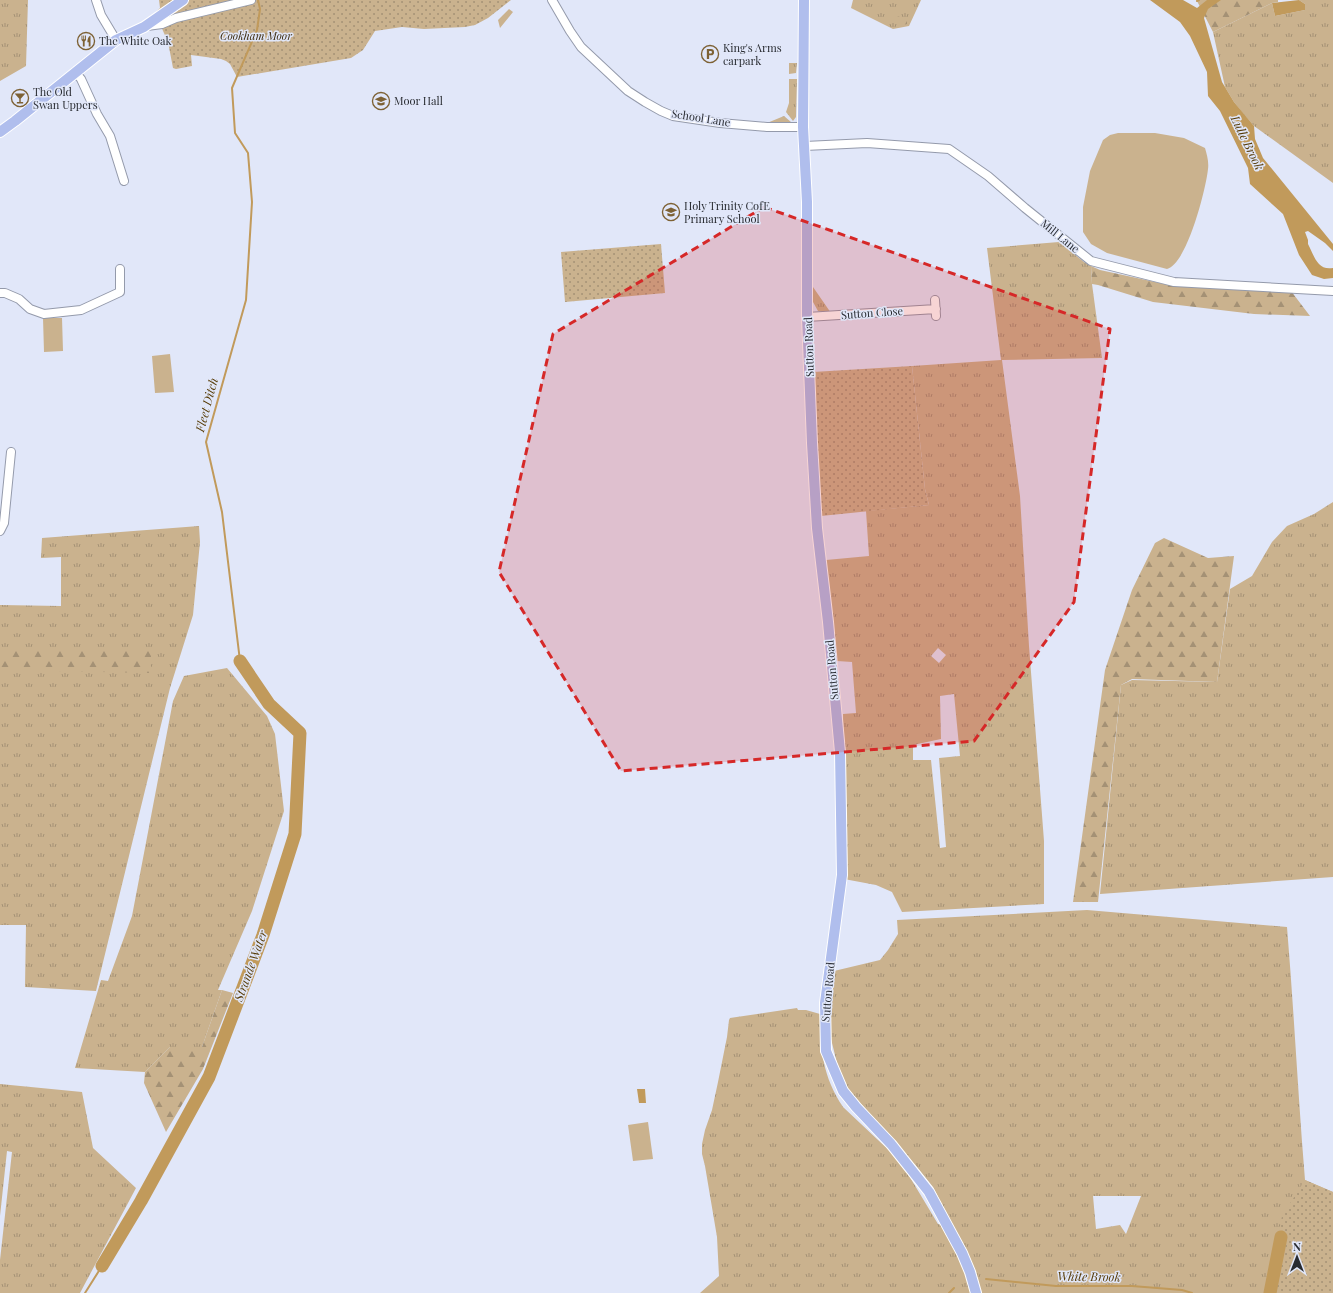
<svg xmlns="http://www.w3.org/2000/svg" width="1333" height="1293" viewBox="0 0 1333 1293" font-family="'Playfair Display',serif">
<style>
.grass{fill:url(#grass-tufts);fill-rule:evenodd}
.forest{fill:url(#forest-firs)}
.park{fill:url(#park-dots)}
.pitch{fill:#cab28e}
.water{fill:#c19a5b}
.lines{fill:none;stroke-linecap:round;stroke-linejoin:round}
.stream{stroke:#c19a5b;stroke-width:2}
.river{stroke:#c19a5b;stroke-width:13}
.minor-casing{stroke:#949aab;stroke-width:10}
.major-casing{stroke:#fff;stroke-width:12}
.minor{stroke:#fff;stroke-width:8}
.major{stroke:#b0beed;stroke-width:10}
.marked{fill:#d62828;fill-opacity:0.2;stroke:#d62828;stroke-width:3;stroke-dasharray:8 5;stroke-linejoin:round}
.labels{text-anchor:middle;stroke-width:3;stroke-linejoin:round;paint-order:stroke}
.park-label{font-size:11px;font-style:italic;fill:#3c2b0e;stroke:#e1e7f9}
.poi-label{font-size:11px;fill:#282b31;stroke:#e1e7f9;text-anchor:start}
.street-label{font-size:11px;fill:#282b31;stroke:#e1e7f9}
.water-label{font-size:12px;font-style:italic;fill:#563a05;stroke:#e1e7f9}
</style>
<defs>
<pattern id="grass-tufts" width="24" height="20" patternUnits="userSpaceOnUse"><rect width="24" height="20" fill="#cab28e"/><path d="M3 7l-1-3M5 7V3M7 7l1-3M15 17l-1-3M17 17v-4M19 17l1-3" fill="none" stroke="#a49175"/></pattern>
<pattern id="forest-firs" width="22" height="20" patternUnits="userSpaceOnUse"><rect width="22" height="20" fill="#cab28e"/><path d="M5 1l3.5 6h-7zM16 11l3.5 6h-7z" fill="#a49175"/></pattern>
<pattern id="park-dots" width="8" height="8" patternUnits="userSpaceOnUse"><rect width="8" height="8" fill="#cab28e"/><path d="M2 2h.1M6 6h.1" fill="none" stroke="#a49175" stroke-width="1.8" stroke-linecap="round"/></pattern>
</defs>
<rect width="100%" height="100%" fill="#e1e7f9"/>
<path class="grass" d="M 0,0 L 28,0 L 26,66 L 0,81 Z
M 853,0 L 921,0 L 909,26 L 893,29 L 851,8 Z
M 1299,0 L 1333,0 L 1333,183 L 1254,126 L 1242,112 L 1234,102 L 1225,87 L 1213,32 L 1272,3 L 1275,16 L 1305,10 L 1305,4 Z
M 509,9 L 513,12 L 500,28 L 498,20 Z
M 789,63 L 797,63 L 796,73 L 789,74 Z
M 789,79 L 797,79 L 796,117 L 793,121 L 786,112 L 789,103 Z
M 784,116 L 791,122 L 767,123 Z
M 1059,242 L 1084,262 L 1091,266 L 1092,284 L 1102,358 L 1002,360 L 1020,496 L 1029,646 L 1044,841 L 1044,904 L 902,912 L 892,892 L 876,885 L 844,879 L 845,854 L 843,714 L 856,713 L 852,662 L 837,661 L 826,560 L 869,556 L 866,511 L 929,505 L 925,489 L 912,366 L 1001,360 L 987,248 ZM 938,648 L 946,655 L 939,663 L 931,656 ZM 954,694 L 960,756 L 939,758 L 946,847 L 940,848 L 931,760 L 913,760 L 913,745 L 941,739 L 940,696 Z
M 813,287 L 831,313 L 818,311 L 813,302 Z
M 1333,502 L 1333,877 L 1100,894 L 1121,685 L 1132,680 L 1217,682 L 1230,589 L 1252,576 L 1272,542 L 1287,526 L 1314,514 Z
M 199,526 L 200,542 L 193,615 L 170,688 L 96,991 L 25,987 L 26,925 L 0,925 L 0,605 L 61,606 L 61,557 L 41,558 L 42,538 Z
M 227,668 L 267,716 L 275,734 L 284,811 L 252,911 L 218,990 L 222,990 L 202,1047 L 170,1047 L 145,1072 L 75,1068 L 101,980 L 108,981 L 132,916 L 173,701 L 184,676 Z
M 1087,910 L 1287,927 C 1294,1011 1298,1096 1305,1180 L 1333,1192 L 1333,1293 L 700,1293 L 719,1276 L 717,1237 L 705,1166 L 702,1154 L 702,1144 L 705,1130 L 712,1110 L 718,1082 L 727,1037 L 729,1020 L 730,1018 L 797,1008 L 798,1010 L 806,1010 L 820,1014 C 821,1051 822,1075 843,1107 L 895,1156 L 905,1169 L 938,1224 L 954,1228 L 933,1187 L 917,1167 L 848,1089 L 838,1067 L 830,1035 L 830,1003 L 834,971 L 880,960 L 888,950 L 898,934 L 897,920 ZM 1093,1196 L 1141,1196 L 1126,1234 L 1120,1225 L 1096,1229 Z
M 0,1084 L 82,1092 L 93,1148 L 136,1188 L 80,1293 L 0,1293 L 0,1260 L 12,1152 L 7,1151 L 0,1216 Z"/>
<path class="forest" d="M 1199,0 L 1278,0 L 1278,2 L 1272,3 L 1213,32 L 1197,1 Z
M 901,16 L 907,21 L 907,24 L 899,26 L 896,23 L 897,17 Z
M 1091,266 L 1100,270 L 1169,285 L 1291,291 L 1310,316 L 1254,314 L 1153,302 L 1098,285 L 1092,284 Z
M 1164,538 L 1208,558 L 1234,556 L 1217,682 L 1132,679 L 1121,685 L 1098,902 L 1073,902 L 1105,670 L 1132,590 L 1155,543 Z
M 0,649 L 151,651 L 151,673 L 0,670 Z
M 222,990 L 233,993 L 203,1069 L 166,1132 L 144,1083 L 145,1072 L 170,1047 L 202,1047 Z"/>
<path class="park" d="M 159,0 L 511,0 L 488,18 L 475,25 L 465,27 L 424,29 L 402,27 L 375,31 L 363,50 L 351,58 L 237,77 L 230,64 L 226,61 L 221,59 L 191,55 L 192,66 L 176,69 L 173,68 L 168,42 L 155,13 L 160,8 Z
M 661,244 L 665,293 L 565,302 L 561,252 Z
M 912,366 L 925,489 L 929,505 L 821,516 L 813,372 Z
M 1305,1180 L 1333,1192 L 1333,1293 L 1266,1293 L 1282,1216 Z"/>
<path class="pitch" d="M 1118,133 L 1155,133 L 1184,138 L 1205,148 C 1207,155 1209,162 1208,169 C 1206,189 1187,264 1167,269 L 1107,253 L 1091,244 L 1083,232 L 1083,207 L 1090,171 L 1103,140 L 1110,135 Z
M 43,318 L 62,318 L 63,351 L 44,352 Z
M 170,354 L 174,392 L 155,393 L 152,356 Z
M 648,1122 L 653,1159 L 633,1161 L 628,1125 Z"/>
<path class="water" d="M 1150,0 L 1183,0 L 1197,8 L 1207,0 L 1221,0 L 1208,9 L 1204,18 L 1222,82 L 1234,102 L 1254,126 L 1255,139 L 1263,158 L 1333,244 L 1333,251 L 1325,243 L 1308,231 L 1305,232 L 1308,240 L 1308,244 C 1314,255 1317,271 1333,268 L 1333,278 L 1324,279 L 1312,275 L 1299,255 L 1283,214 L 1250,184 L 1248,168 L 1220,111 L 1208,96 L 1207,72 L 1190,36 L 1180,22 Z
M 1299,0 L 1305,4 L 1305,10 L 1275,16 L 1272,3 Z
M 637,1089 L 645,1089 L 646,1103 L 639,1103 Z"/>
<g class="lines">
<path class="stream" d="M 1197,1 L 1199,0
M 240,661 L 222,512 L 206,442 L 246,300 L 252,202 L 248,153 L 235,133 L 232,88 L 257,30 L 260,9 L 258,0
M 986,1279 L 1056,1286 L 1132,1286 L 1182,1290 L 1192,1293
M 85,1293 L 102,1266
M 949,1293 L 954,1288"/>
<path class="river" d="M 102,1266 L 141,1201 L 209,1077 L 263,935 L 295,834 L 300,733 L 269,704 L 240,661
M 1270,1293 L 1281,1237"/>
<g class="minor-casing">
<path id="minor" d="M 96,0 L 101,15 L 116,40
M 552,0 L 570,31 L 581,47 L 628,91 L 645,102 L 661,111 L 673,116 L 720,123 L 767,127 L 803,127
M 147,26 L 162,24 L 176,18 L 251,0
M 75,72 L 81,79 L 97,114 L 110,136 L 124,181
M 805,146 L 867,143 L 949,149 L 988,176 L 1025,208 L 1091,261 L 1174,282 L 1333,291
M 0,293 L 5,293 L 19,299 L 30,309 L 44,314 L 81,310 L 120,292 L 120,269
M 935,300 L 936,316
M 807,317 L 936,309
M 0,531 L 4,523 L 11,452"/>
</g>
<g class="major-casing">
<path id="major" d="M 804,0 L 803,127 L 807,202 L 807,317 L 812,443 L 817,528 L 828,622 L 840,752 L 842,875 L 825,1003 L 826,1051 L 843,1091 L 856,1107 L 891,1144 L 929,1192 L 962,1253 L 970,1272 L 976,1293
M 0,132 L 15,121 L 116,40 L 144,27 L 183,0"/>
</g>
<use href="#minor" class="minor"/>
<use href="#major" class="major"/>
</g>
<path class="marked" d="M 764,207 L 1110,329 L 1074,602 L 974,741 L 621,771 L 499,572 L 553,334 Z"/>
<defs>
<g id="restaurant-ring" transform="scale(0.9)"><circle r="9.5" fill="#e1e7f9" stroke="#7d6134" stroke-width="1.5"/><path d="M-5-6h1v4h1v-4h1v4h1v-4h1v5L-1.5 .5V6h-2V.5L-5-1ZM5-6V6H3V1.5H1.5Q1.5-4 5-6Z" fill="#7d6134"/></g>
<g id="parking-ring" transform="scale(0.9)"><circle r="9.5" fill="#e1e7f9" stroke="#7d6134" stroke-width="1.5"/><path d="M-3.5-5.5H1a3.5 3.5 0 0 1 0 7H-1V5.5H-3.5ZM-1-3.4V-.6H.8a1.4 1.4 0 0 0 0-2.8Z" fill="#7d6134"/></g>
<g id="bar-ring" transform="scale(0.9)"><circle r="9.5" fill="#e1e7f9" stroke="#7d6134" stroke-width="1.5"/><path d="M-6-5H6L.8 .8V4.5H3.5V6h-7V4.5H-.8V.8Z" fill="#7d6134"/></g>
<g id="university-ring" transform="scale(0.9)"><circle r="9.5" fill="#e1e7f9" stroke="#7d6134" stroke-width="1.5"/><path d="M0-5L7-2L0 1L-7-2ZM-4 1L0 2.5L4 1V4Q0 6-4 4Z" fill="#7d6134"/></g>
<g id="school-ring" transform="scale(0.9)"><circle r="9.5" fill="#e1e7f9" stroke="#7d6134" stroke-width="1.5"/><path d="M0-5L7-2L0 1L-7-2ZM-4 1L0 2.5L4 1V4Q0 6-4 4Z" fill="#7d6134"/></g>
</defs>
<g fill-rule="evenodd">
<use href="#restaurant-ring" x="86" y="41"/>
<use href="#parking-ring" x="710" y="54"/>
<use href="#bar-ring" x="20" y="98"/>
<use href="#university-ring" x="381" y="101"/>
<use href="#school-ring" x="671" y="212"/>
</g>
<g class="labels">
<g class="park-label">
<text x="256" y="40">Cookham Moor</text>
</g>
<g class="poi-label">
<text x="99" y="45">The White Oak</text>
<text x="723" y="52">King's Arms<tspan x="723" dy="13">carpark</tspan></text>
<text x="33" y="96">The Old<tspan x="33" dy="13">Swan Uppers</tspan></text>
<text x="394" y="105">Moor Hall</text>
<text x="684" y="210">Holy Trinity CofE<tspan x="684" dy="13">Primary School</tspan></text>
</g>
<g class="street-label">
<text transform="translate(701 118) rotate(9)" y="4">School Lane</text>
<text transform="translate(1060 236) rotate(39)" y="4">Mill Lane</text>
<text transform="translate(872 313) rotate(-4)" y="4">Sutton Close</text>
<text transform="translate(809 347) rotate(-92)" y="4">Sutton Road</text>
<text transform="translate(832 670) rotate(-95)" y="4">Sutton Road</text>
<text transform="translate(828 992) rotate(-85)" y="4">Sutton Road</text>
</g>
<g class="water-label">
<text transform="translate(1247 143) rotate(64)" y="4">Lulle Brook</text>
<text transform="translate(207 405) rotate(-75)" y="4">Fleet Ditch</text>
<text transform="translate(251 966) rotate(-70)" y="4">Strande Water</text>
<text transform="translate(1089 1277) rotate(1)" y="4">White Brook</text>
</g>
</g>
<g transform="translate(1297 1257)" stroke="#e1e7f9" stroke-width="3" paint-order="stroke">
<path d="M0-3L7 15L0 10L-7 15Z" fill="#282b31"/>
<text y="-6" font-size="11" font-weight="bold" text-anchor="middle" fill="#282b31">N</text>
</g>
</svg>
